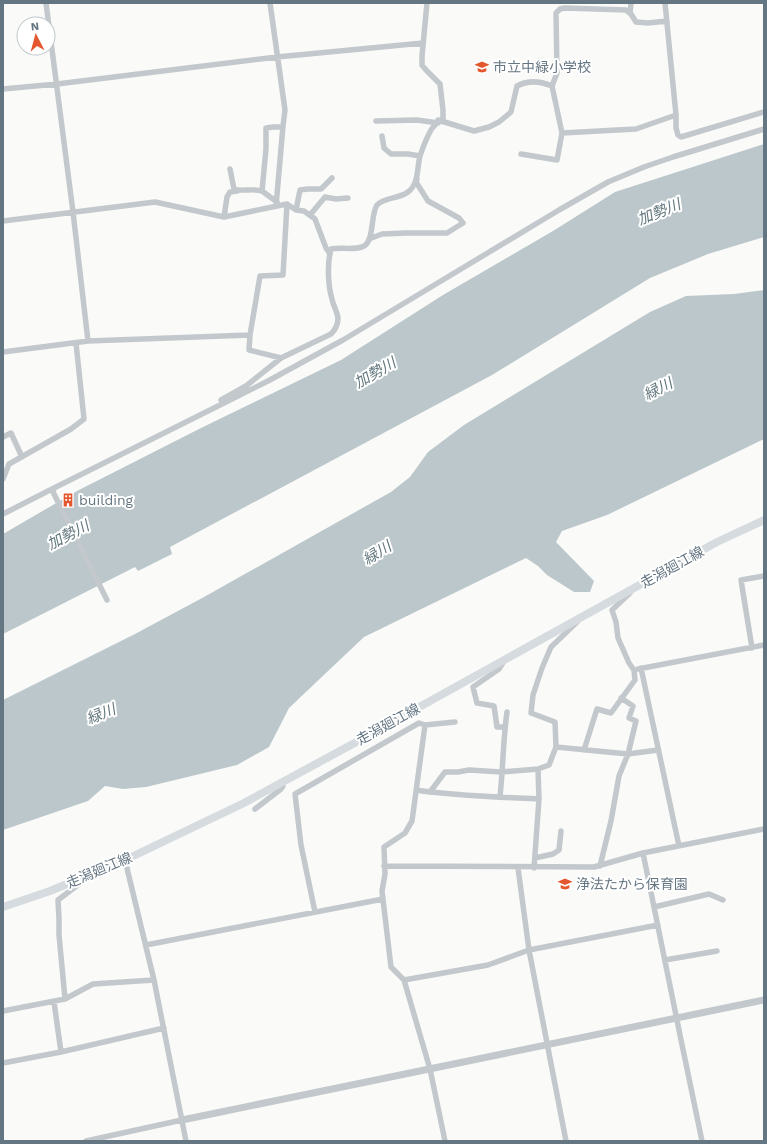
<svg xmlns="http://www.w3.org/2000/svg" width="767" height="1144" viewBox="0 0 767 1144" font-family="'Work Sans','Noto Sans JP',sans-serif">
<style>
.water{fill:#bbc7cb}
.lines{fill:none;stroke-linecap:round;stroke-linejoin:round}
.minor{stroke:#c3c8cc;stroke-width:5.5}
.tertiary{stroke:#c3c8cc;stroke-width:7}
.secondary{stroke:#d6dbdf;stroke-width:8}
.labels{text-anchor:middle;stroke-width:4;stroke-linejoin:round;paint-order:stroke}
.poi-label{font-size:14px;fill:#657683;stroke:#fff;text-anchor:start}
.street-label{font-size:14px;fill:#657683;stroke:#fff}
.water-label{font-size:15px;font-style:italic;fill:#60757c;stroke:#fff}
</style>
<rect width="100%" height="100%" fill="#fafaf8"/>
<path class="water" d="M 764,144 L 764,237 L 708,254 L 650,278 L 492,375 L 170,547 L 172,554 L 138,571 L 135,567 L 3,634 L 3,534 L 77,491 L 201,428 L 341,360 L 443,295 L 553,231 L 615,192 Z
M 764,290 L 764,439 L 607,515 L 562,531 L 556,542 L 594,581 L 590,592 L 574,592 L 547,575 L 538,566 L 526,558 L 364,637 L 289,708 L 269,747 L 237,765 L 146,787 L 123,789 L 105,786 L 88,801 L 3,830 L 3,700 L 135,634 L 204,597 L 391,492 L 410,477 L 428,452 L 464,425 L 650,312 L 686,296 L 734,294 Z"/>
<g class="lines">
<path class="minor" d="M 46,3 L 73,212 L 88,341
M 270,3 L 285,110 L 283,126 L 276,206
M 427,3 L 422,56 L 422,65 L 426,70 L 440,84 L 443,110 L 443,122
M 665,3 L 676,115 L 676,128 L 678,135 L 681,137 L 764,112
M 630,13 L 631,3
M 667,21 L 648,23 L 636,22 L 631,14 L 626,10 L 565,8 L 560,9 L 556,13 L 557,73 L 552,86 L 562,133 L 636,129 L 676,115
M 3,89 L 57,84 L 277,57 L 423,43
M 376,121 L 417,120 L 438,123
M 382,136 L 384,148 L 391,154 L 408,154 L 420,156
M 521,154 L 557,160 L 562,133
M 230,169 L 234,189 C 242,192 252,188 262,191
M 277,202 L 262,191 L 266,149 L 266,128 L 273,127 L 283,127
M 296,210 L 300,190 L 308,189 L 321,189 L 332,178
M 310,215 L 325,197 L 336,199 L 348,198
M 224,217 L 227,197 L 230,192 L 237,191
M 3,221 L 155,202 L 224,217 L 287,204 L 296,210 L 304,211 L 315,219 L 326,248 L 330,254
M 369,239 L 382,234 L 406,233 L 447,233 L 463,223 L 459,218 L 428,201 L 416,182 L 417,179
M 3,352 L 88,341 L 250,335
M 281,358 L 249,350 L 250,335 L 260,276 L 283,275 L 287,204
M 222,404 L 268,381 L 343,340 L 559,210 L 608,182 L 644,167 L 673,157 L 764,129
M 3,437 L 11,433 L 22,457
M 3,479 L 9,464 L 71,429 L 84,419 L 76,343
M 3,514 L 54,488
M 107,600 L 53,492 L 54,488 L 222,404 L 221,400 L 246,386 L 281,358 L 331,334 C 336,329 338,325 338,318 C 337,311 333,305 332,299 C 328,286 327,263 331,249 C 341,247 352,250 362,247 C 375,243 370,215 377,205 C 384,197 399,199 408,192 C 419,184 417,167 420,156 C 423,147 427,137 431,130 C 433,126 437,125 438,120 L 474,131 L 489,127 L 499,122 L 511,112 L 517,86 C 528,80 540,81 552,86
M 752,648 L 741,580 L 764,576
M 504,661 L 499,669 L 473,687 L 477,703 L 494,706 L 497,727 L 505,727
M 641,668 L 679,846
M 638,669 L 764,645
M 425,725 L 455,722
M 556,747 L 628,754 L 658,750
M 584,750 L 597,709 L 611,713 L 635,680 L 634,670 L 629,663 L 618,638 L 616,622 L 612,610 L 630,593
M 416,790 C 456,796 498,797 539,799
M 430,792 L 445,772 L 458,772 L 469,770 L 501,772 L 538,769 L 549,765 L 556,747 L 555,722 L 531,713 L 533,695 L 542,668 L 551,647 L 577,622
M 500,797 C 503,769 503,740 507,712
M 255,809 L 281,789 L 283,786 L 282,783
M 643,853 L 680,1035 L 702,1141
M 535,858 L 553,854 L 559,850 L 561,831
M 125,860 L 154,980 L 186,1141
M 384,866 L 594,867 L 643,853 L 764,829
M 600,866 L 611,821 L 619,776 L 628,754 L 636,721 L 629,718 L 633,706 L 621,698
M 518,868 L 529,950 L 566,1141
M 534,868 L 539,799 L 538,769
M 654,907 L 709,894 L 723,900
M 315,912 L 301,845 L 295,794 L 419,723 L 425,725 L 412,821 L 405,833 L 384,847 L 385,874 L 382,891 L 391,967 L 404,980 L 430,1069 L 445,1141
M 146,945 L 383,899
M 665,960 L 717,951
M 404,980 L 488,965 L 529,950 L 658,925
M 65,999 L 59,935 L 59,919 L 58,900 L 87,878
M 54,1002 L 61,1052
M 3,1011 L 65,999 L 93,984 L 154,980
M 3,1063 L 61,1052 L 164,1028
M 86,1141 L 182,1120"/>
<path class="tertiary" d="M 182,1120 L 764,1000"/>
<path class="secondary" d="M 3,907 L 50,891 L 125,860 L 244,803 L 349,746 L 717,542 L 764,520"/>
</g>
<defs>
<g id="school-bare" transform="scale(1.08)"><path d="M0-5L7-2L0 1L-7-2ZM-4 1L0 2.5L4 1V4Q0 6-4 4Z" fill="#e4572e" stroke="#fff" stroke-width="2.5" paint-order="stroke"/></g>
<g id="building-bare" transform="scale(1.08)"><path d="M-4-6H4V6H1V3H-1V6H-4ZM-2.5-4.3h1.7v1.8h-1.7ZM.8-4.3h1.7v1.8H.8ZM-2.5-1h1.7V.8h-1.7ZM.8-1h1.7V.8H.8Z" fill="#e4572e" stroke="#fff" stroke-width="2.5" paint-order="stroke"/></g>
</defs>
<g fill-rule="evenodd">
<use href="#school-bare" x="482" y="67"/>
<use href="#building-bare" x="68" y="500"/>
<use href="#school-bare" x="565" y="884"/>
</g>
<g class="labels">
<g class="poi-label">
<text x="493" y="72">市立中緑小学校</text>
<text x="79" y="505">building</text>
<text x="576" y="889">浄法たから保育園</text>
</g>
<g class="street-label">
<text transform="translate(672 567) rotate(-29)" y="5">走潟廻江線</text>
<text transform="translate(388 724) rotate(-29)" y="5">走潟廻江線</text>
<text transform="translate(99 870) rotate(-23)" y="5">走潟廻江線</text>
</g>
<g class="water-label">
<text transform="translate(659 212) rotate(-22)" y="5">加勢川</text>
<text transform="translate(375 373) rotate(-30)" y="5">加勢川</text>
<text transform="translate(658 389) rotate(-27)" y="5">緑川</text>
<text transform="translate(68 535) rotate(-28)" y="5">加勢川</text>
<text transform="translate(377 553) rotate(-32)" y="5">緑川</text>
<text transform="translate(101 714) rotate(-22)" y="5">緑川</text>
</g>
</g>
<rect width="767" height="1144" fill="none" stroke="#657683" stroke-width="8"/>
<g transform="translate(36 36) rotate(354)"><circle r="19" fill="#ffffff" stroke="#c1c8cd"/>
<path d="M0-3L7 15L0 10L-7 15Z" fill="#e4572e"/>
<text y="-6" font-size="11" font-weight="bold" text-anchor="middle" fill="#657683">N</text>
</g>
</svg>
